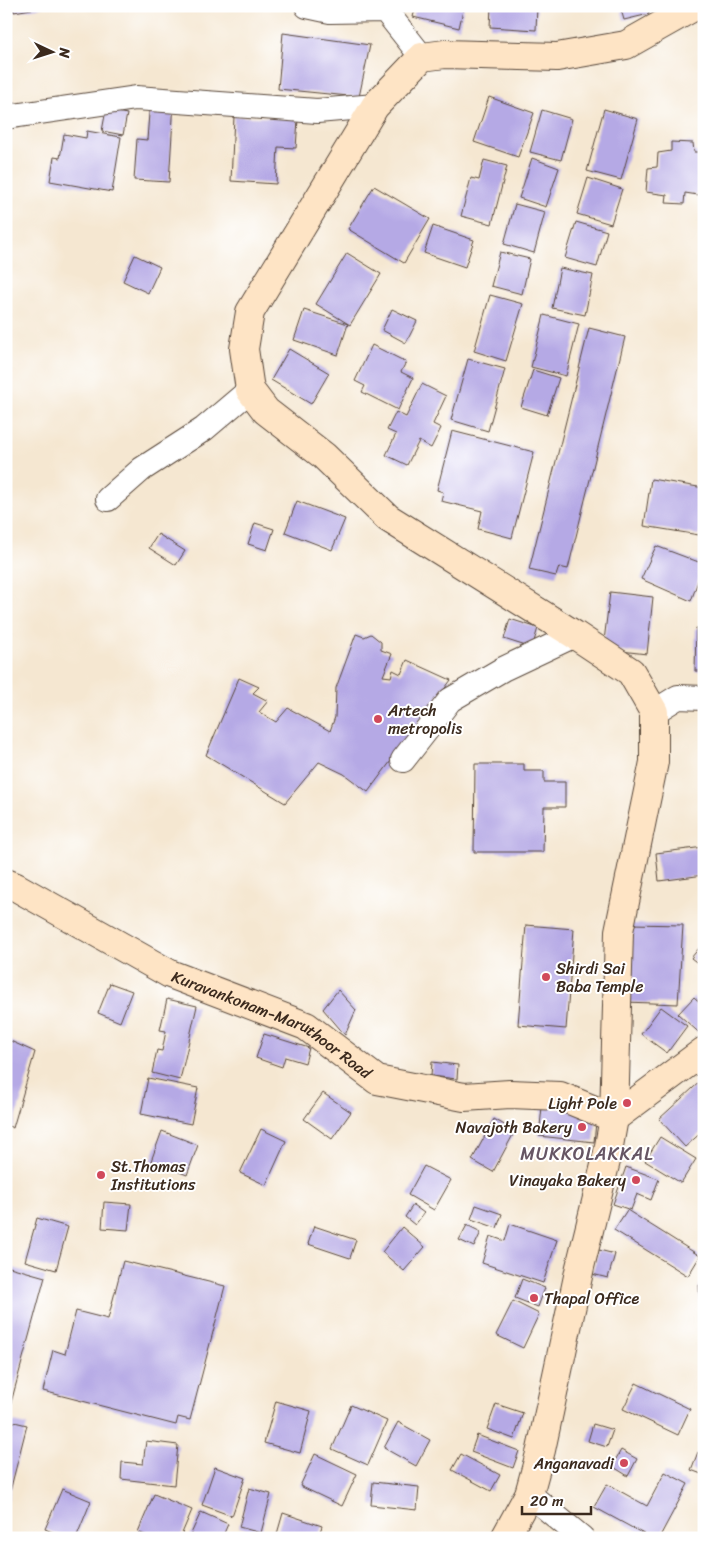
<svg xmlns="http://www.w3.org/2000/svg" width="710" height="1544" viewBox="0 0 710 1544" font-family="Sriracha,sans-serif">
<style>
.building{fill:#b5a9e5}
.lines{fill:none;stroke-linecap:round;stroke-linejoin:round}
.street-casing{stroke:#574639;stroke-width:26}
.secondary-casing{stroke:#574639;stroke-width:30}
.street{stroke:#fff;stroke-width:24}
.secondary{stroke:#fee4c5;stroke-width:28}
.poi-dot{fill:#d1495b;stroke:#fff;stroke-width:2}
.labels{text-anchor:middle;stroke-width:4;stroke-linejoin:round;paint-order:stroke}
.poi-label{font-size:16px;fill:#3b2a1e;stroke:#fff;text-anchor:start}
.street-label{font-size:16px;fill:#3b2a1e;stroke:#fff}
.neighbourhood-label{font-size:18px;letter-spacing:1px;fill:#665664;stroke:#fff}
</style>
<rect width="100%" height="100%" fill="#fff"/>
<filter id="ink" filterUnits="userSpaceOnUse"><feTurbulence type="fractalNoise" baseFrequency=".02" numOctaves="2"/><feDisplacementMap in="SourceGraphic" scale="10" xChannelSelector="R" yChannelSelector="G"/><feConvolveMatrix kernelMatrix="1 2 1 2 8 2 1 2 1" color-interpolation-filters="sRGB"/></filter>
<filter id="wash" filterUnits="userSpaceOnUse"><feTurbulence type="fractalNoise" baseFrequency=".0096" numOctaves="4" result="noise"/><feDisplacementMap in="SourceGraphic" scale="20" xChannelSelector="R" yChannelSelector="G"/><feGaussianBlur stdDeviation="1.12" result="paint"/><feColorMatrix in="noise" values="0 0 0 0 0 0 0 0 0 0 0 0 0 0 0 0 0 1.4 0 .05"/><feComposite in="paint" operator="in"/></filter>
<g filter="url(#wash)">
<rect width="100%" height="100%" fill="#f5e7d1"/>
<g id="blocks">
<path class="building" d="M 13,6 L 43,6 L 43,7 L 14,12 Z
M 416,6 L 464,6 L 459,28 L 413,17 Z
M 491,6 L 537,6 L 536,30 L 490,27 Z
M 620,6 L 648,6 L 649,14 L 624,20 Z
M 283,33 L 370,45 L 359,97 L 278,89 Z
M 489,97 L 534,113 L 518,157 L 474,142 Z
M 150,100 L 174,102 L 169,182 L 134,180 L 137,139 L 147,140 Z
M 604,109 L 638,119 L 621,180 L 587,171 Z
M 106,110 L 127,114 L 123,135 L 102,131 Z
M 542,110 L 572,119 L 561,160 L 530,152 Z
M 234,116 L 298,119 L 296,148 L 278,147 L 276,184 L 231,181 Z
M 87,131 L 121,137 L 112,192 L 50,181 L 54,157 L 60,158 L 64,134 L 86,138 Z
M 671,142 L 693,143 L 694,152 L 704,152 L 704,167 L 698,195 L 685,193 L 684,204 L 666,203 L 667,195 L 646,192 L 648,168 L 657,167 L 658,153 L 671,151 Z
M 532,158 L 559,168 L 546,207 L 519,198 Z
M 484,160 L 507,166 L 492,224 L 461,216 L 471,178 L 479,180 Z
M 588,178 L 622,189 L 611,224 L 577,214 Z
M 374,186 L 430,219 L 404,263 L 348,229 Z
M 515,204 L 545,212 L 534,253 L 504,244 Z
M 576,222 L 607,231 L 597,267 L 565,258 Z
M 433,226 L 474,240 L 465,267 L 424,253 Z
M 500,252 L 530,259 L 522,294 L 491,286 Z
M 347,253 L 381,274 L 350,325 L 316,304 Z
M 135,255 L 160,267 L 148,293 L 123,281 Z
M 560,268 L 593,275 L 585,315 L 552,308 Z
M 490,295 L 523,304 L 506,361 L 474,351 Z
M 392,309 L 417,321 L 406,343 L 382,330 Z
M 304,310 L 348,324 L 338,355 L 294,340 Z
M 544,315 L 579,324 L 566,376 L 531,367 Z
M 589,328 L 625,337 L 568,569 L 559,567 L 556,576 L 529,570 Z
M 372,345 L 406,362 L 401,372 L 413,378 L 398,410 L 362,392 L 365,386 L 355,381 Z
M 289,349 L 329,373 L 311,404 L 271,380 Z
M 468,359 L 505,369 L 488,431 L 451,420 Z
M 533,370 L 559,378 L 547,415 L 521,407 Z
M 422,384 L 446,396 L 433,424 L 441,428 L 431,448 L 419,441 L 407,465 L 386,455 L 396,434 L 387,430 L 396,412 L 406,417 Z
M 452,431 L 534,452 L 512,538 L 478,529 L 482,511 L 441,501 L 443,492 L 437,490 Z
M 651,479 L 704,488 L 704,510 L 699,535 L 644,526 Z
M 297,501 L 345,519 L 332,550 L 285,532 Z
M 255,523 L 274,529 L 267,550 L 248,544 Z
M 158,534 L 185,551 L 176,565 L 149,548 Z
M 656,546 L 704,564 L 691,601 L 641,579 Z
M 610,592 L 653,597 L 647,654 L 603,649 Z
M 510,619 L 538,628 L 532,648 L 504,639 Z
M 696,628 L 704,628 L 704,671 L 695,671 Z
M 356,634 L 364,637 L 371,634 L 381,642 L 381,650 L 392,654 L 383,676 L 391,677 L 393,670 L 401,674 L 407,660 L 451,680 L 368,792 L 344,774 L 319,762 L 285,803 L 206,755 L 239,678 L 259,687 L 253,693 L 268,701 L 259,712 L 276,722 L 288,708 L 330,731 L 335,717 L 336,688 Z
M 475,764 L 524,764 L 524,771 L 544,771 L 544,782 L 565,782 L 565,807 L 544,807 L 543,852 L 474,852 Z
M 704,847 L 704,875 L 659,881 L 656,853 Z
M 631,924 L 683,925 L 678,1004 L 625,1002 Z
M 526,925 L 574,929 L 566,1029 L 518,1025 Z
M 704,942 L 704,968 L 691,958 Z
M 110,983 L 132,991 L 120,1022 L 98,1013 Z
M 338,990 L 356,1010 L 345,1035 L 323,1009 Z
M 694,997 L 704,1006 L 704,1037 L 678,1014 Z
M 167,999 L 197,1006 L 180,1080 L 152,1073 L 157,1050 L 162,1051 L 166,1031 L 160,1030 Z
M 661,1007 L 687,1026 L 667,1053 L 641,1034 Z
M 264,1034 L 309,1048 L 305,1063 L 285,1057 L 282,1067 L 256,1058 Z
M 6,1039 L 35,1052 L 13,1128 L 6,1125 Z
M 432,1062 L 458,1065 L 457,1079 L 431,1076 Z
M 148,1078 L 198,1088 L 191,1124 L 141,1114 Z
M 704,1078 L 704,1130 L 685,1147 L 659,1119 Z
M 323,1093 L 351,1112 L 332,1139 L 304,1119 Z
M 542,1107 L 597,1113 L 594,1142 L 539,1136 Z
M 494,1119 L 515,1131 L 493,1172 L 472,1160 Z
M 261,1129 L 286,1141 L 266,1185 L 240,1173 Z
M 162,1131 L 198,1145 L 187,1175 L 151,1161 Z
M 660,1137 L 696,1159 L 681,1183 L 645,1161 Z
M 424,1166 L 451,1180 L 434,1210 L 408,1195 Z
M 626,1167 L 659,1179 L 651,1200 L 637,1194 L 631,1210 L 613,1204 Z
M 104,1202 L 131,1204 L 128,1230 L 102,1228 Z
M 413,1205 L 424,1213 L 415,1225 L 405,1217 Z
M 476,1205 L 502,1214 L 497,1228 L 471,1219 Z
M 627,1210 L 700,1256 L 688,1276 L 614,1230 Z
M 37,1218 L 68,1227 L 56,1270 L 25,1261 Z
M 510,1224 L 557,1240 L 543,1283 L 482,1263 L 490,1236 L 505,1241 Z
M 467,1225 L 481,1232 L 474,1247 L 459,1240 Z
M 314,1226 L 356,1240 L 350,1258 L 308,1244 Z
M 402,1227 L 425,1247 L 404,1271 L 382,1252 Z
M 599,1250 L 615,1254 L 608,1278 L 592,1274 Z
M 123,1261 L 225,1286 L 190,1420 L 178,1417 L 176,1425 L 43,1391 L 53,1350 L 65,1354 L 76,1311 L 108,1319 Z
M 6,1266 L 45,1277 L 9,1410 L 6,1410 Z
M 522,1279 L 545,1288 L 538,1307 L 515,1298 Z
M 699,1285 L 704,1285 L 704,1312 L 700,1313 Z
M 513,1301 L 539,1314 L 523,1348 L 496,1335 Z
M 636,1383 L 690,1409 L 678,1435 L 623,1409 Z
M 276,1401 L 311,1411 L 300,1453 L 264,1443 Z
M 496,1404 L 523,1413 L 514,1439 L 487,1429 Z
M 351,1405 L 387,1421 L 368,1465 L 332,1449 Z
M 6,1420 L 27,1425 L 7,1503 L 6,1503 Z
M 398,1422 L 430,1440 L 416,1466 L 384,1448 Z
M 593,1424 L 613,1430 L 607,1447 L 588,1441 Z
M 477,1435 L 519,1451 L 513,1468 L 471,1452 Z
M 146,1441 L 178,1445 L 174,1485 L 121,1479 L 122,1462 L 143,1464 Z
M 621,1450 L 637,1459 L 628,1476 L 612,1466 Z
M 698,1452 L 704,1455 L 704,1475 L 691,1470 Z
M 315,1454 L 357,1474 L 342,1506 L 300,1486 Z
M 461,1454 L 500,1475 L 491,1491 L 452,1470 Z
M 215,1467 L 245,1478 L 232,1516 L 202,1505 Z
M 665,1472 L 688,1484 L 659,1538 L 651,1538 L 594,1507 L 607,1484 L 647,1506 Z
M 373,1482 L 419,1487 L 417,1510 L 371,1505 Z
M 249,1488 L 271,1494 L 261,1533 L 239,1527 Z
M 62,1489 L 91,1501 L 76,1538 L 66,1538 L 45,1529 Z
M 154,1494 L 192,1510 L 180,1538 L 152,1538 L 138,1532 Z
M 201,1512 L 228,1524 L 222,1538 L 189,1538 Z
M 283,1513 L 322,1526 L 318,1538 L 288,1538 L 277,1534 Z"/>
</g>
</g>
<g filter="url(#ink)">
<use href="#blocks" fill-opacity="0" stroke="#574639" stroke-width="1"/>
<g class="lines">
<g class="street-casing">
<path id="street" d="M 307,6 L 330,11 L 385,10 L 422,57
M 6,117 L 136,98 L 317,111 L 375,106
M 108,499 L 142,469 L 204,429 L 250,390
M 654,712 L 678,697 L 704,698
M 403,760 L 450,700 L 503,669 L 575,635
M 529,1494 L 582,1538"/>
</g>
<g class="secondary-casing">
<g id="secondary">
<path id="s1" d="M 6,883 L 16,887 L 170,974 L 306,1026 L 377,1080 L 464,1097 L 510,1094 L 560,1096 L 614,1118"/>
<path d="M 614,1118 L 704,1051"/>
<path d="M 505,1538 L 529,1494 L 541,1450 L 580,1267 L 607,1157 L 614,1118 L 619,931 L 654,762 L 654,712 L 631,672 L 575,635 L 388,518 L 324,456 L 266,411 L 250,390 L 244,349 L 250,312 L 375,106 L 422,57 L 445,54 L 557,57 L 626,45 L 695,6"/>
</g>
</g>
<use href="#street" class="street"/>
<use href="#secondary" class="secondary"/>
</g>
</g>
<g class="poi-dot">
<circle cx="378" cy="719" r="5"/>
<circle cx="546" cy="977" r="5"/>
<circle cx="627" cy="1103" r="5"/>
<circle cx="582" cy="1127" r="5"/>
<circle cx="101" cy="1175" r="5"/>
<circle cx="636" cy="1180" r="5"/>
<circle cx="534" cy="1298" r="5"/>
<circle cx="624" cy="1463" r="5"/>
</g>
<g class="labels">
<g class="poi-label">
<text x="388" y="716">Artech<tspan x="388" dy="18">metropolis</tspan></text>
<text x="556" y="974">Shirdi Sai<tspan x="556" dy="18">Baba Temple</tspan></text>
<text x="617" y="1109" text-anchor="end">Light Pole</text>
<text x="572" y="1133" text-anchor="end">Navajoth Bakery</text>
<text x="111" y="1172">St.Thomas<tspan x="111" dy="18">Institutions</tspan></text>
<text x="626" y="1186" text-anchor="end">Vinayaka Bakery</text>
<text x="544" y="1304">Thapal Office</text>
<text x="614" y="1469" text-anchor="end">Anganavadi</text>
</g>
<g class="street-label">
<text dy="6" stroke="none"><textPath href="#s1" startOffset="302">Kuravankonam-Maruthoor Road</textPath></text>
</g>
<g class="neighbourhood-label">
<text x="587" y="1160">MUKKOLAKKAL</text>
</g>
</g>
<rect width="710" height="1544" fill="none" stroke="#fff" stroke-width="25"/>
<g transform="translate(52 52) rotate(94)" stroke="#ffffff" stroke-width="4" paint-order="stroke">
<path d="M0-4L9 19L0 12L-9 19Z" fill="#3b2a1e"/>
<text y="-8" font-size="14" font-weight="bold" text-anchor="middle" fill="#3b2a1e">N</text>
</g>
<path d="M522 1506v8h69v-8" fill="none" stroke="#3b2a1e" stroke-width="2.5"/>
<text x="530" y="1506" font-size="15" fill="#3b2a1e" stroke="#ffffff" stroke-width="4" paint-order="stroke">20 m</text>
</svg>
